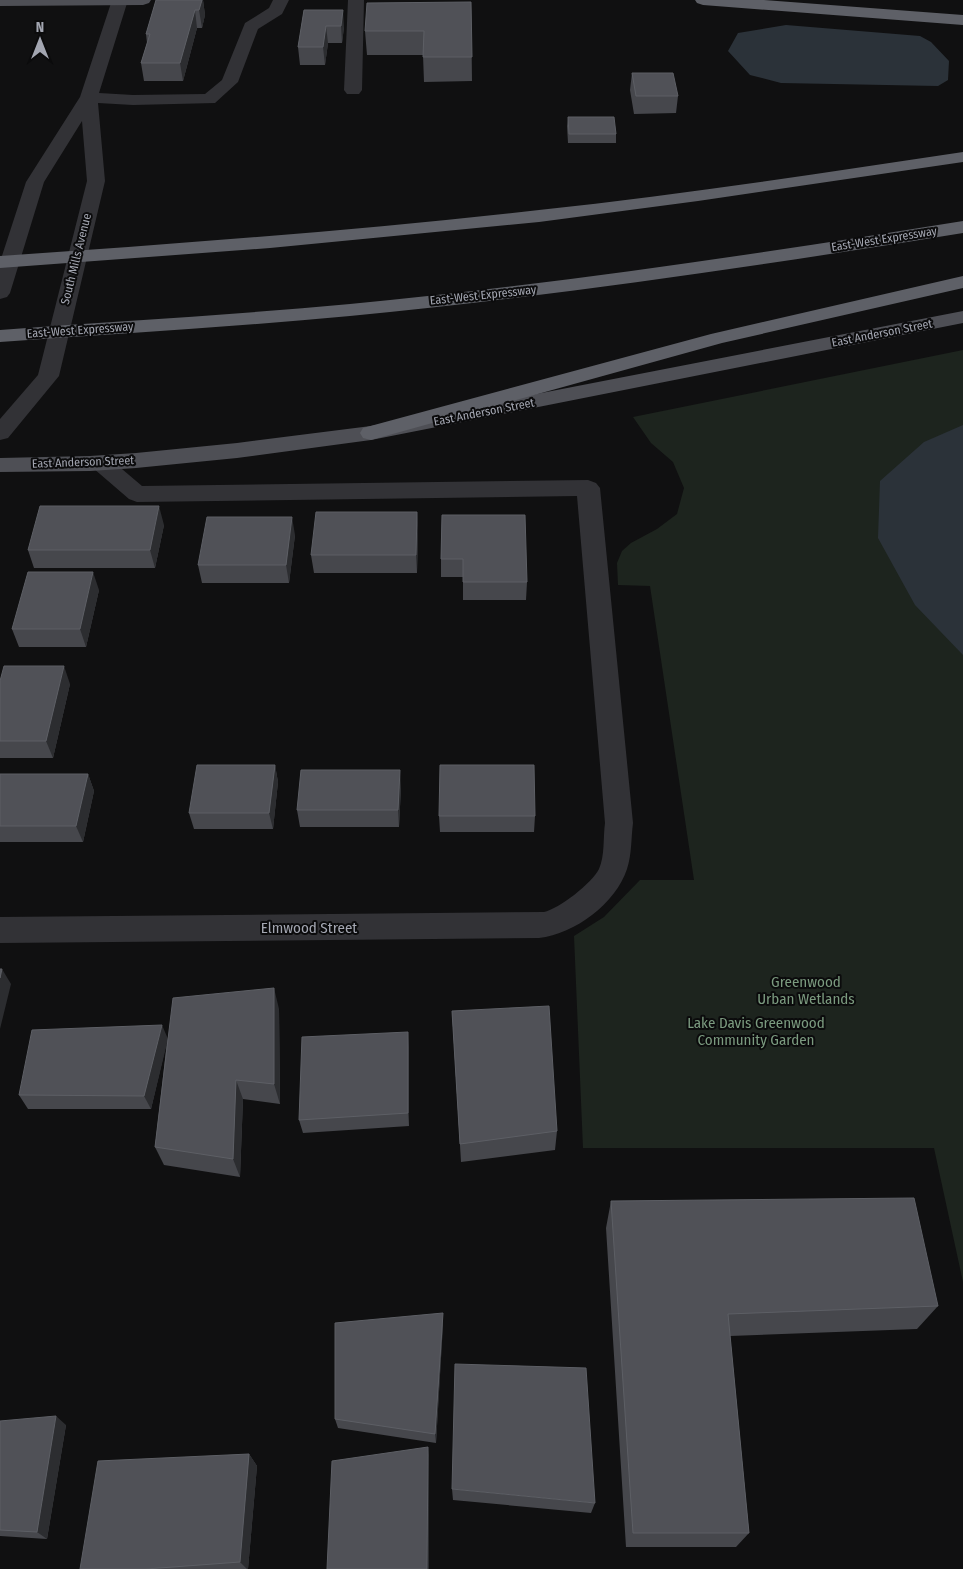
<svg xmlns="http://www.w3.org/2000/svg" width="963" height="1569" viewBox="0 0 963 1569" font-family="'Fira Sans Condensed',sans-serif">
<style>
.green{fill:#1d241e}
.water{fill:#2b3239}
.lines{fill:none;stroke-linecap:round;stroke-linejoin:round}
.minor{fill:#323236;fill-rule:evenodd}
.major{fill:#4e4f55;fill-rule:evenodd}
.highway{fill:#5e6067;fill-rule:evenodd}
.wall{fill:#46474c}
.shaded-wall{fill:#2c2d30}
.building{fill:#505157;stroke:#5d5f65}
.labels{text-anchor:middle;stroke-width:4;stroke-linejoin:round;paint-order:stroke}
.far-street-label{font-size:12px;fill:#a3a6b1;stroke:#0b0b0c}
.street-label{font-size:15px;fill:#a3a6b1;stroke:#0b0b0c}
.park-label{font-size:15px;fill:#7b9a7f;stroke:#0b0b0c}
</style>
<rect width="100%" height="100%" fill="#101011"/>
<path class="green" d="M 963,350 L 963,1282 L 934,1148 L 583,1148 L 574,936 L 604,917 L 640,880 L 694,880 L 650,586 L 618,585 L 617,563 L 622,551 L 631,543 L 657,529 L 677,514 L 684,488 L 673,462 L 651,443 L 633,417 Z"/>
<path class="water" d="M 786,25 L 920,36 L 931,42 L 949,61 L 948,80 L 938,86 L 781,83 L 750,75 L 728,51 L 738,33 Z
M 963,425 L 963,655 L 915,605 L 878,538 L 880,481 L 924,442 Z"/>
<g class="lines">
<path class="minor" d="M 112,0 L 128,0 L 99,93 L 133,95 L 205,94 L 222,80 L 245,23 L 269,8 L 273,0 L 289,0 L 282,14 L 258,29 L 238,82 L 215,103 L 133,105 L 98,103 L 105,181 L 59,376 L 8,438 L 0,440 L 0,419 L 38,375 L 87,181 L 82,121 L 44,182 L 10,293 L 7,297 L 0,299 L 0,262 L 26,182 L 80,97 Z
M 348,0 L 364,0 L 362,90 L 359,94 L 347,94 L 344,90 Z
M 101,456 L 109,458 L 142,486 L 588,480 L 596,483 L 600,488 L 633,823 C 631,838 632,854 627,869 C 616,903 575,934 539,938 L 0,943 L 0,917 L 544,912 C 559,909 592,883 599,869 C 605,856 603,837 605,823 L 577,496 L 137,502 L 129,499 L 93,468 L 90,463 L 93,458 Z"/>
<path class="major" d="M 0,0 L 151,0 L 149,3 L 143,5 L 0,6 Z
M 963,311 L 963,323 L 371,440 L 237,458 L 136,468 L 90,471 L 0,472 L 0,458 L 90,456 L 136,453 L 237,443 L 371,426 Z"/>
<path class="highway" d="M 695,0 L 764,0 L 963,15 L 963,25 L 703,5 L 697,3 Z
M 963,152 L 963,162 L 698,201 L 539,222 L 270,248 L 0,268 L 0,256 C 180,244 359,230 539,210 C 681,195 822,173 963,152 Z
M 963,221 L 963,233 C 759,266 555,296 350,316 C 234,327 117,334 0,342 L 0,330 C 117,321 234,315 350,304 C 555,284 759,254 963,221 Z
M 963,276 L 963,288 L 722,343 L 371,440 L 363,438 L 360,433 L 363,428 L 711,334 Z"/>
</g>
<path class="wall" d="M 156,0 L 203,0 L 205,15 L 202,28 L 197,28 L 183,81 L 144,81 L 141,63 L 147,43 L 146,34 Z
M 471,2 L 472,81 L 424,82 L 423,55 L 367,55 L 365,31 Z
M 304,10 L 344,27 L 342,43 L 328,43 L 325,65 L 300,65 L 298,47 Z
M 632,73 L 678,96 L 676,113 L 634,114 L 630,90 Z
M 568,117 L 616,134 L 616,143 L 568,143 L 567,126 Z
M 417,512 L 418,530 L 417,573 L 314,573 L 311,555 Z
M 442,515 L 527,582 L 526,600 L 463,600 L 463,577 L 441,577 L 441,559 Z
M 164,525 L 155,568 L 34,568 L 28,550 Z
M 295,535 L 289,583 L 202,583 L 198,565 Z
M 99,590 L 86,647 L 19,647 L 12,629 Z
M 0,681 L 70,684 L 53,758 L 0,758 Z
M 275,765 L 278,782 L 273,829 L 194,829 L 189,813 Z
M 0,774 L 88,774 L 94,791 L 83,842 L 0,842 Z
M 401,787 L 399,827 L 300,827 L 297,810 Z
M 439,816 L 535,816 L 534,832 L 440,832 Z
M 279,1009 L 280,1104 L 243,1099 L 240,1177 L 164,1165 L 155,1147 L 167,1041 L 151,1109 L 28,1109 L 19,1095 L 168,1039 Z
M 452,1011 L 557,1131 L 555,1150 L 461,1162 Z
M 409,1047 L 409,1126 L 303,1133 L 299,1120 Z
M 611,1201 L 938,1306 L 917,1329 L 730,1336 L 749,1533 L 736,1547 L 626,1547 L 606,1228 Z
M 443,1324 L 436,1443 L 338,1428 L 335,1419 Z
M 0,1421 L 66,1425 L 47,1539 L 0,1536 Z
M 249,1454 L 257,1466 L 248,1569 L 80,1569 Z
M 452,1489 L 595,1503 L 591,1513 L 453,1500 Z"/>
<path class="shaded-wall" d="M 202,0 L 203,0 L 205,15 L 202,28 L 199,10 Z
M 195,10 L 197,28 L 183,81 L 180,63 Z
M 343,10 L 344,27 L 342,43 L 341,26 Z
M 326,26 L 328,43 L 325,65 L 323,47 Z
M 159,506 L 164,525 L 155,568 L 150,550 Z
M 417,512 L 418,530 L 417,573 L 416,555 Z
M 292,517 L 295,535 L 289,583 L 286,565 Z
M 93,572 L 99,590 L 86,647 L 80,629 Z
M 64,666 L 70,684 L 53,758 L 46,741 Z
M 275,765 L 278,782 L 273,829 L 269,813 Z
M 400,770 L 401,787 L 399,827 L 398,810 Z
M 88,774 L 94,791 L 83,842 L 76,826 Z
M 2,969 L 11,984 L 0,1029 L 0,978 Z
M 274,988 L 279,1009 L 280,1104 L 274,1084 Z
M 162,1025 L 168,1039 L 151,1109 L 144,1096 Z
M 408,1032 L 409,1047 L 409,1126 L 408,1113 Z
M 236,1080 L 243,1099 L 240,1177 L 233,1159 Z
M 443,1313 L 443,1324 L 436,1443 L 435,1434 Z
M 56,1416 L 66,1425 L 47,1539 L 37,1532 Z
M 428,1447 L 429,1455 L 429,1569 L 427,1569 Z
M 249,1454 L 257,1466 L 248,1569 L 247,1569 L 240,1562 Z"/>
<path class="building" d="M 156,0 L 202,0 L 199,10 L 195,10 L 180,63 L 141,63 L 150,34 L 146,34 Z
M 471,2 L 472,57 L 423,57 L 424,31 L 365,31 L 367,3 Z
M 304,10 L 343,10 L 341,26 L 326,26 L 323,47 L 298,47 Z
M 632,73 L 673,73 L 678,96 L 636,96 Z
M 568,117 L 614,117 L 616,134 L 569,134 Z
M 40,506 L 159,506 L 150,550 L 28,550 Z
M 316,512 L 417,512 L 416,555 L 311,555 Z
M 442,515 L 525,515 L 527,582 L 463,582 L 463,559 L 441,559 Z
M 207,517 L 292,517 L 286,565 L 198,565 Z
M 28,572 L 93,572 L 80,629 L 12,629 Z
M 4,666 L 64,666 L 46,741 L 0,741 L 0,681 Z
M 197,765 L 275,765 L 269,813 L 189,813 Z
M 440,765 L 534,765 L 535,816 L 439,816 Z
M 301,770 L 400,770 L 398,810 L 297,810 Z
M 0,774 L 88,774 L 76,826 L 0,826 Z
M 0,969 L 2,969 L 0,978 Z
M 274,988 L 274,1084 L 236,1080 L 233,1159 L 155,1147 L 173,998 Z
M 549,1006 L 557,1131 L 460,1144 L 452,1011 Z
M 162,1025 L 144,1096 L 19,1095 L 32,1030 Z
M 408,1032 L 408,1113 L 299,1120 L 302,1037 Z
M 914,1198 L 938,1306 L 728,1314 L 749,1533 L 633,1533 L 611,1201 Z
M 443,1313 L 435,1434 L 335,1419 L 335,1323 Z
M 455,1364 L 586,1368 L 595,1503 L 452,1489 Z
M 56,1416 L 37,1532 L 0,1530 L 0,1421 Z
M 428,1447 L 427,1569 L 327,1569 L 332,1461 Z
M 249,1454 L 240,1562 L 146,1569 L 80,1569 L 98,1461 Z"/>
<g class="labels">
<g class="far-street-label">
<text transform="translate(884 239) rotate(-9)" y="4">East-West Expressway</text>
<text transform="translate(76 259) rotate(-76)" y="4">South Mills Avenue</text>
<text transform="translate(483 295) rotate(-6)" y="4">East-West Expressway</text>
<text transform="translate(80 330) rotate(-4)" y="4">East-West Expressway</text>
<text transform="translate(882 333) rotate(-11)" y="4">East Anderson Street</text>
<text transform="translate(484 412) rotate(-11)" y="4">East Anderson Street</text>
<text transform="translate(83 462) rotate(-2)" y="4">East Anderson Street</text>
</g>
<g class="street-label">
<text x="309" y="933">Elmwood Street</text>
</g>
<g class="park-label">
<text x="806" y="987">Greenwood<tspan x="806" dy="17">Urban Wetlands</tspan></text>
<text x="756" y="1028">Lake Davis Greenwood<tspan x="756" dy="17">Community Garden</tspan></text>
</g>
</g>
<g transform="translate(40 40)" stroke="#0b0b0c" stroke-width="4" paint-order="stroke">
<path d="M0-4L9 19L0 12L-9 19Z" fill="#a3a6b1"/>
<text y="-8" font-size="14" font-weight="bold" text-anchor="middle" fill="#a3a6b1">N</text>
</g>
</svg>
